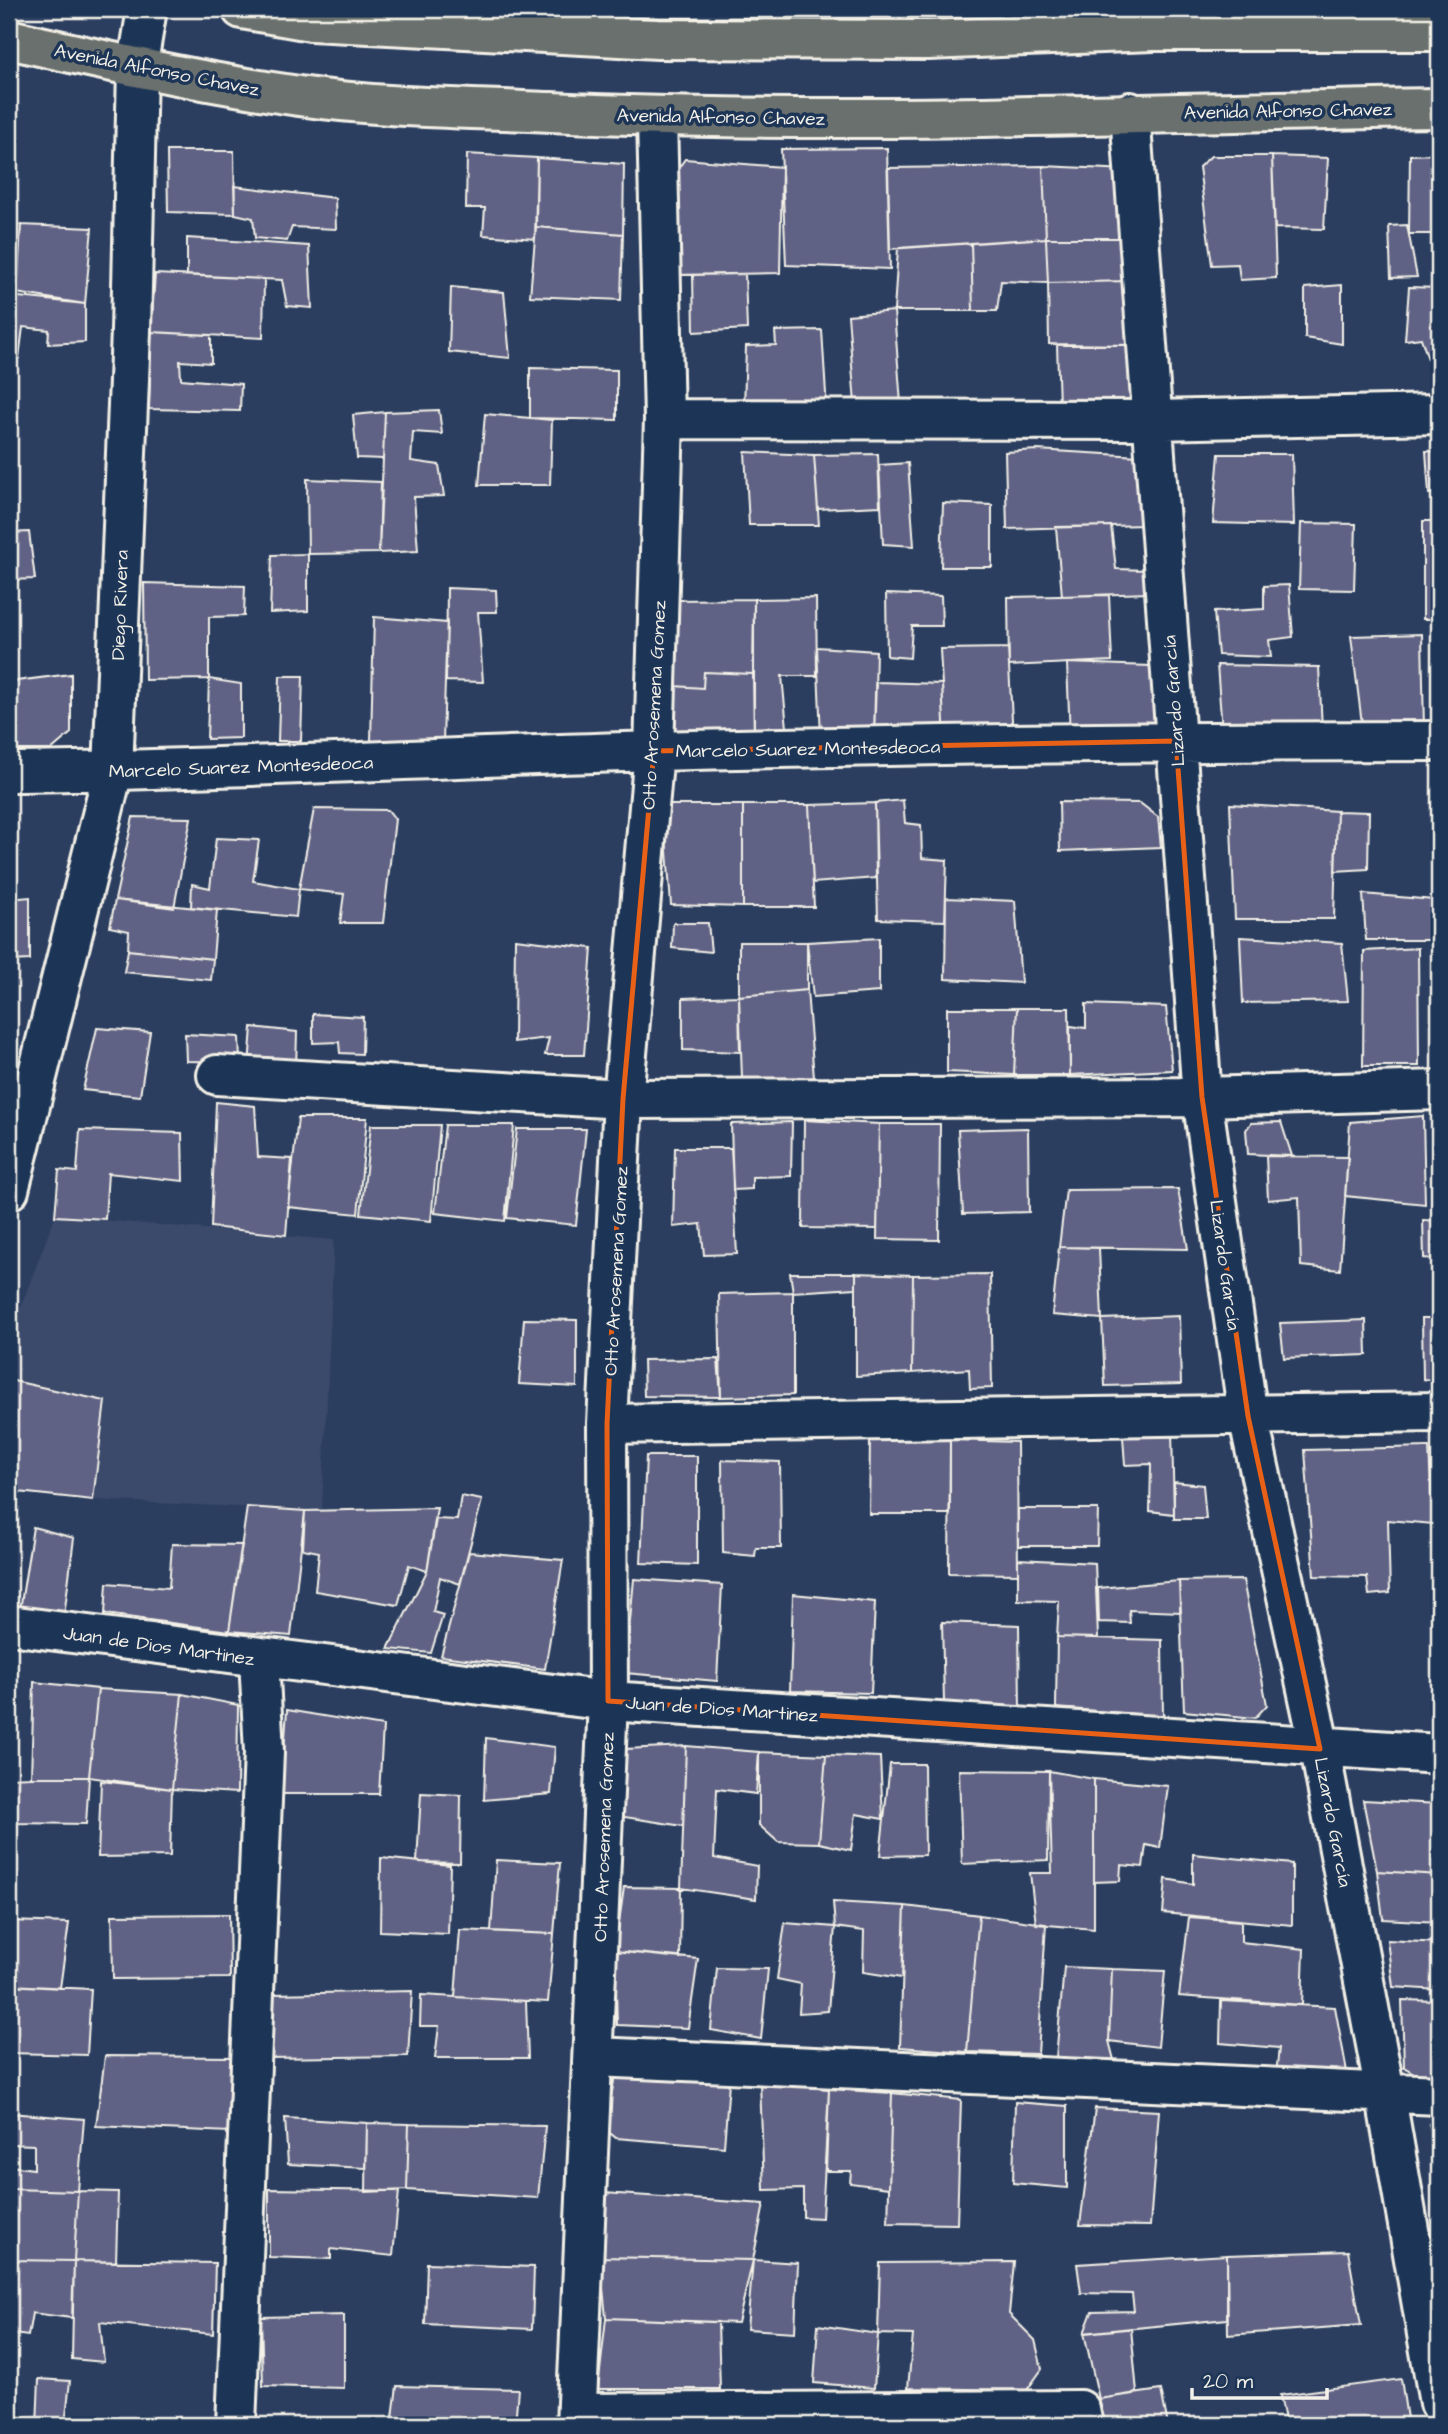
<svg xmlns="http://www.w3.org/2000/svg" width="1448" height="2434" viewBox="0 0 1448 2434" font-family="'Architects Daughter',sans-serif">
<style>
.built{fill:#3b496b}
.building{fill:#616285;stroke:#f4f1e8;stroke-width:2}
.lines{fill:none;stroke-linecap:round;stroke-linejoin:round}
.minor-casing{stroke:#f4f1e8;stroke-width:44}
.major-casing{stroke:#f4f1e8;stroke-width:44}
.minor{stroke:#1d3557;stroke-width:38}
.major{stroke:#6b706d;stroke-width:38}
.marked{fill:none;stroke:#e96117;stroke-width:5;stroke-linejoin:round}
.labels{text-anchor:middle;stroke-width:7;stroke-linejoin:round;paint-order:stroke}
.street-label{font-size:19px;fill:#f4f1e8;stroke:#1d3557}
</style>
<rect width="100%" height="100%" fill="#2b3e60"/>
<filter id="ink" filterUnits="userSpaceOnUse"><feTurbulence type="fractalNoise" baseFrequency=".0143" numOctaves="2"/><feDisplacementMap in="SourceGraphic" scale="14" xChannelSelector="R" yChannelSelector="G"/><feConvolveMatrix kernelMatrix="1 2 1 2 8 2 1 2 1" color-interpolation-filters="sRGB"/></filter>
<g filter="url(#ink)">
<path class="built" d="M 55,1216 L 334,1240 L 322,1511 L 93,1500 L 105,1401 L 9,1380 L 9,1338 Z"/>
<path class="building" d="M 887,148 L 890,269 L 786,265 L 781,149 Z
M 167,151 L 234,151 L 235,214 L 168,212 Z
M 467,154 L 537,158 L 535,239 L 483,235 L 485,208 L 466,208 Z
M 1439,154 L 1439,234 L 1409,234 L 1410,155 Z
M 1211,156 L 1272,156 L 1276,278 L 1240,280 L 1238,264 L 1212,265 L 1199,167 Z
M 1272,156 L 1328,158 L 1324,229 L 1275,228 Z
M 537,158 L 624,164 L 623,234 L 536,227 Z
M 685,159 L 782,167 L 780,273 L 673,275 L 674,174 Z
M 1043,166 L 1129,170 L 1133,238 L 1046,238 Z
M 1043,166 L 1046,238 L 890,249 L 888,168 Z
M 234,186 L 335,198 L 336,229 L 292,227 L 287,241 L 255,238 L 253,218 L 235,214 Z
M 9,224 L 21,225 L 18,278 L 9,278 Z
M 21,225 L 92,228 L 85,304 L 16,293 Z
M 1407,225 L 1417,277 L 1391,278 L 1389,226 Z
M 536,227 L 623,234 L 621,300 L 530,296 Z
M 187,238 L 309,246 L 312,308 L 287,306 L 282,280 L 187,275 Z
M 1046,238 L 1133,238 L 1128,281 L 1048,283 Z
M 1046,238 L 1048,283 L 1001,281 L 997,311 L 973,311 L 971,243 Z
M 971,243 L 973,311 L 894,311 L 898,248 Z
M 155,274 L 264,279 L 263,338 L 151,332 Z
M 745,274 L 747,329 L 694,332 L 693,275 Z
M 1128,281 L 1136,345 L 1049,344 L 1048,283 Z
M 1342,285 L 1342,344 L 1305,338 L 1305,288 Z
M 451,287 L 504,292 L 510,358 L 449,352 Z
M 1409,287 L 1439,288 L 1439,364 L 1430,365 L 1421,338 L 1405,340 Z
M 9,296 L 85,304 L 85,342 L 48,344 L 49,330 L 23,327 L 19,358 L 9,357 Z
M 894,311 L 901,404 L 855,404 L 848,315 Z
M 822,330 L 827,410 L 744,408 L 746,346 L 776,345 L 775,331 Z
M 151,332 L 211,335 L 211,363 L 180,361 L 181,379 L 241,384 L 240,411 L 149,409 Z
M 1057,345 L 1136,345 L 1142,409 L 1059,406 Z
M 530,368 L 617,370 L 617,420 L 530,418 Z
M 439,410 L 442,434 L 413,432 L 411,461 L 439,465 L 444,496 L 414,497 L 418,551 L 379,553 L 385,412 Z
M 385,412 L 383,459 L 357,458 L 353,415 Z
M 485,414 L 552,420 L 550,485 L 479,485 Z
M 1037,450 L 1139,456 L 1144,525 L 1007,529 L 1005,452 Z
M 1426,451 L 1439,452 L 1439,494 L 1429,494 Z
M 745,452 L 814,455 L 819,525 L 749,525 Z
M 878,454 L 880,506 L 818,509 L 814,455 Z
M 1219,454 L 1292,454 L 1294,525 L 1213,523 Z
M 908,463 L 914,546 L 883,544 L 879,465 Z
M 307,479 L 381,482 L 379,553 L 308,554 Z
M 943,503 L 992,505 L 992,567 L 941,567 Z
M 1423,521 L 1439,521 L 1439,619 L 1423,619 Z
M 1301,523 L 1356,524 L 1354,590 L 1299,589 Z
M 1111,526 L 1116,569 L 1148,570 L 1149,593 L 1062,596 L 1056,527 Z
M 29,532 L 35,579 L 9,580 L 9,533 Z
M 308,554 L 308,611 L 270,613 L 272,555 Z
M 144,583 L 245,586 L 244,616 L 209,617 L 209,679 L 145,680 Z
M 1289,585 L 1293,637 L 1269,640 L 1271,657 L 1218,655 L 1214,612 L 1264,609 L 1264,586 Z
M 447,588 L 496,590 L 497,612 L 478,612 L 483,682 L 446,681 Z
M 886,594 L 941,596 L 942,626 L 912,626 L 910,658 L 887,656 Z
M 1109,595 L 1112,661 L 1009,666 L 1008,597 Z
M 816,598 L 817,676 L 782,676 L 788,738 L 754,741 L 754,599 Z
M 754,599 L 753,674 L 704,672 L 703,688 L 674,686 L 677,600 Z
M 374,617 L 447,623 L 443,741 L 371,741 Z
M 1422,634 L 1424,729 L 1363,732 L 1351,636 Z
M 817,647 L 876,651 L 874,737 L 821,736 Z
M 1008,648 L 1013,738 L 945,740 L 940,649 Z
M 1067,663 L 1151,666 L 1156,722 L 1142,734 L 1070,737 Z
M 1217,665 L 1319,667 L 1322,729 L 1222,730 Z
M 704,672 L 753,674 L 754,741 L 674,737 L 674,686 L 703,688 Z
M 71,674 L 71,733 L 51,750 L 9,750 L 9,682 Z
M 280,676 L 303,676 L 301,741 L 278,741 Z
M 209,679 L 241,684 L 241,738 L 207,739 Z
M 876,682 L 942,684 L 945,740 L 874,737 Z
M 903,800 L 905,823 L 921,825 L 922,858 L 947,860 L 945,921 L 878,919 L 875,803 Z
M 1059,802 L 1140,803 L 1158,817 L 1161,847 L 1060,851 Z
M 875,803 L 876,878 L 813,883 L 809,805 Z
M 1230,804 L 1337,811 L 1334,919 L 1235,919 Z
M 670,805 L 743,805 L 743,907 L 671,905 L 664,811 Z
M 743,805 L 809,805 L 814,907 L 743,907 Z
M 314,809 L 388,810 L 395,819 L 383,923 L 340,923 L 344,894 L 299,889 Z
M 1337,811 L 1369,812 L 1368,869 L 1335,871 Z
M 133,817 L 191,818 L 174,908 L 115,900 Z
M 216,838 L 259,840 L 253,881 L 299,889 L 296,917 L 191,907 L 192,884 L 210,888 Z
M 1363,894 L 1434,900 L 1438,940 L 1366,940 Z
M 30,897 L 30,960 L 9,961 L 9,899 Z
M 946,898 L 1015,901 L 1021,983 L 945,979 Z
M 115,900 L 217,910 L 213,959 L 128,950 L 129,931 L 110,927 Z
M 673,923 L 708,923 L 711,952 L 672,948 Z
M 1240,937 L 1342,943 L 1348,1001 L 1243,1003 Z
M 879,938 L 879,992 L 813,997 L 807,942 Z
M 515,939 L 592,948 L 584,1055 L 545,1055 L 549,1038 L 514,1042 Z
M 739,942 L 807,942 L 807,990 L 739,996 Z
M 1418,948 L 1419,1066 L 1363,1066 L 1364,951 Z
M 128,950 L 213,959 L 211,980 L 124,972 Z
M 807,990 L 814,1078 L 742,1078 L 739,996 Z
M 739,996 L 740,1052 L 683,1050 L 683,998 Z
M 1086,1004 L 1166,1007 L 1172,1070 L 1070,1075 L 1070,1026 L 1086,1028 Z
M 947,1008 L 1017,1008 L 1014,1075 L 947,1072 Z
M 1017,1008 L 1069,1008 L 1070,1075 L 1014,1075 Z
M 313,1014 L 363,1017 L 362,1054 L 340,1053 L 339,1042 L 313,1043 Z
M 252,1027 L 297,1032 L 296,1069 L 249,1066 Z
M 97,1028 L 150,1032 L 140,1096 L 83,1090 Z
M 185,1034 L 239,1037 L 240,1062 L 186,1061 Z
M 216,1102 L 255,1106 L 258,1157 L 292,1159 L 286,1235 L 211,1227 Z
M 1423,1116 L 1425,1204 L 1345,1196 L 1350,1122 Z
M 298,1118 L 367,1118 L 358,1214 L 288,1207 Z
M 804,1120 L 879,1124 L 877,1229 L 803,1228 Z
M 792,1122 L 791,1176 L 752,1177 L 752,1189 L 733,1190 L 731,1124 Z
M 1281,1122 L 1292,1156 L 1248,1154 L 1246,1130 L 1251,1123 Z
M 879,1124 L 940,1124 L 939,1240 L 877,1239 Z
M 371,1125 L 440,1125 L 431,1221 L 361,1214 Z
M 445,1125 L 514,1125 L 505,1221 L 435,1213 Z
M 1028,1128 L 1029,1212 L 963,1214 L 958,1130 Z
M 517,1129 L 586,1129 L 576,1225 L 507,1218 Z
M 80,1130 L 182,1133 L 183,1181 L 108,1173 L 105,1219 L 55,1216 L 59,1170 L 77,1172 Z
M 675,1148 L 731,1148 L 737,1254 L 704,1255 L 701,1224 L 673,1227 Z
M 1266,1156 L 1348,1157 L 1340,1270 L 1301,1266 L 1299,1197 L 1268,1200 Z
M 1178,1189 L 1188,1249 L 1059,1247 L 1066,1190 Z
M 1423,1220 L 1439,1221 L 1439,1260 L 1424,1258 Z
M 1059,1247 L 1099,1248 L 1102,1319 L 1052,1315 Z
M 790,1273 L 856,1273 L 856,1288 L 793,1292 Z
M 856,1273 L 913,1275 L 912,1373 L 856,1376 Z
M 990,1274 L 992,1388 L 970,1389 L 969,1369 L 912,1373 L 913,1275 Z
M 793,1292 L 793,1395 L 721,1397 L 719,1294 Z
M 1179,1316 L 1181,1384 L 1105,1386 L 1102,1319 Z
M 1422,1318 L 1439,1318 L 1439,1381 L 1423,1379 Z
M 524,1319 L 577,1320 L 577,1387 L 519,1384 Z
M 1366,1320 L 1367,1355 L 1284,1358 L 1280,1323 Z
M 718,1359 L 721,1397 L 644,1396 L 643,1360 Z
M 9,1380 L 105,1401 L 93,1500 L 9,1491 Z
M 1172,1431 L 1174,1514 L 1150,1511 L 1151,1464 L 1125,1465 L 1123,1437 Z
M 870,1440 L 950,1440 L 950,1514 L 869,1514 Z
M 950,1440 L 1017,1442 L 1018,1574 L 949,1573 Z
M 1429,1447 L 1433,1524 L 1388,1520 L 1390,1593 L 1369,1595 L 1367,1577 L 1314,1576 L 1305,1450 Z
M 646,1456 L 697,1456 L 697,1565 L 641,1563 Z
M 722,1460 L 780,1462 L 781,1548 L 756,1548 L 755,1556 L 723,1553 Z
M 1174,1482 L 1203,1485 L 1206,1519 L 1174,1519 Z
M 461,1496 L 482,1500 L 460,1584 L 440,1577 L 433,1612 L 443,1615 L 431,1653 L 388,1649 L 427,1571 L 436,1519 L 457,1520 Z
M 247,1507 L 305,1511 L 291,1636 L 229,1631 Z
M 437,1508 L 427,1571 L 409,1565 L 398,1605 L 315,1591 L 319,1552 L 303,1549 L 305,1511 Z
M 1018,1509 L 1098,1509 L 1097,1546 L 1018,1546 Z
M 1433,1524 L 1439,1525 L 1439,1601 L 1436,1601 Z
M 33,1527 L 74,1538 L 64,1616 L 20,1610 Z
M 172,1544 L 242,1545 L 229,1631 L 105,1614 L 107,1583 L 169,1588 Z
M 469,1552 L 563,1560 L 545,1669 L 441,1656 Z
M 1018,1559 L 1095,1563 L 1098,1638 L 1057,1637 L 1059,1601 L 1018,1600 Z
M 634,1579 L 722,1585 L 717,1681 L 625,1673 Z
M 1243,1580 L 1267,1705 L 1255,1718 L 1184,1711 L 1179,1581 Z
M 1179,1581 L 1181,1612 L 1129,1610 L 1130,1623 L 1099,1622 L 1098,1588 Z
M 793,1594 L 875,1602 L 871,1693 L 790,1691 Z
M 942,1622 L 1019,1625 L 1020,1710 L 944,1702 Z
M 1057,1637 L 1162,1640 L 1163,1716 L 1056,1708 Z
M 34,1682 L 98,1689 L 89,1777 L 31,1777 Z
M 98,1689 L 182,1694 L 172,1789 L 89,1777 Z
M 182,1694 L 238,1705 L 237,1793 L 172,1789 Z
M 287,1710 L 383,1726 L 379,1794 L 281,1794 Z
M 486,1738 L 555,1747 L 551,1794 L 484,1800 Z
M 686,1746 L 683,1826 L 618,1816 L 625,1749 Z
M 686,1746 L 759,1752 L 756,1794 L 717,1789 L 714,1858 L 757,1866 L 756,1899 L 681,1888 Z
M 759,1752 L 826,1755 L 819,1843 L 778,1842 L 759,1825 Z
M 826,1755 L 880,1757 L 883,1819 L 856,1814 L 851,1850 L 819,1843 Z
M 890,1764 L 924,1764 L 925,1855 L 880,1856 Z
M 959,1770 L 1049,1771 L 1048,1860 L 962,1864 Z
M 1049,1771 L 1094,1779 L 1094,1929 L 1036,1924 L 1030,1873 L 1052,1873 Z
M 31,1777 L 89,1777 L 86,1824 L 9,1823 L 9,1778 Z
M 1094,1779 L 1168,1786 L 1160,1848 L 1146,1845 L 1143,1867 L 1121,1865 L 1120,1881 L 1094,1882 Z
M 101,1781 L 172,1789 L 170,1856 L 98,1857 Z
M 421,1793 L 461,1795 L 460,1863 L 417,1862 Z
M 1363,1800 L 1439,1804 L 1439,1875 L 1377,1871 Z
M 1193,1854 L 1292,1864 L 1292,1925 L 1163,1913 L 1166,1879 L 1193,1884 Z
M 381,1858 L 450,1865 L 448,1934 L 380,1931 Z
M 496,1860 L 560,1863 L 554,1934 L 491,1931 Z
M 1377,1871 L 1439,1875 L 1439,1922 L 1383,1919 Z
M 624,1887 L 681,1888 L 680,1958 L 615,1951 Z
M 833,1902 L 905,1906 L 902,1978 L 863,1972 L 864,1931 L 835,1927 Z
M 905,1906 L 979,1915 L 967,2052 L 900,2047 Z
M 229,1914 L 230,1978 L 113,1979 L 112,1915 Z
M 979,1915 L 1046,1924 L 1038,2054 L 967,2052 Z
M 1189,1917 L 1241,1921 L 1241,1942 L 1304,1949 L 1302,2005 L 1179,1996 Z
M 9,1921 L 69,1923 L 60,1988 L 9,1985 Z
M 785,1923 L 835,1927 L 828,2011 L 799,2013 L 801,1984 L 777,1979 Z
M 460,1930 L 554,1934 L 548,2002 L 455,1997 Z
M 1387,1940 L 1439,1943 L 1439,1990 L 1393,1987 Z
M 615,1951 L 698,1959 L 688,2028 L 617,2025 Z
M 1064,1967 L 1112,1969 L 1109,2041 L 1114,2060 L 1056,2058 Z
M 717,1968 L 768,1969 L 761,2039 L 711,2030 Z
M 1112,1969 L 1165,1971 L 1158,2047 L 1109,2041 Z
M 9,1985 L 91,1989 L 87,2055 L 9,2053 Z
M 412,1991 L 408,2056 L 270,2058 L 273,1994 Z
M 421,1995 L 526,2001 L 528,2058 L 435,2058 L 439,2026 L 420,2026 Z
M 1402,2000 L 1439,2001 L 1439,2079 L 1424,2079 L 1404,2067 Z
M 1221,2001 L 1335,2007 L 1348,2077 L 1276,2074 L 1279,2048 L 1220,2043 Z
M 105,2056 L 234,2057 L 230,2132 L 96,2126 Z
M 624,2067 L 729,2082 L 724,2147 L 616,2138 L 605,2129 L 614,2081 Z
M 760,2082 L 829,2089 L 822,2218 L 803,2217 L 803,2189 L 764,2190 Z
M 829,2089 L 892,2093 L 889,2188 L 850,2183 L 851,2171 L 826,2171 Z
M 892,2093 L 961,2100 L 957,2224 L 888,2223 Z
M 1015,2102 L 1067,2106 L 1067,2188 L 1013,2183 Z
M 1095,2108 L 1159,2111 L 1150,2226 L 1080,2225 Z
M 9,2113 L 84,2119 L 78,2191 L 9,2189 L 9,2166 L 34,2169 L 34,2145 L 9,2144 Z
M 285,2118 L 367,2123 L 366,2168 L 288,2164 Z
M 367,2123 L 409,2124 L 407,2190 L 366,2192 Z
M 409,2124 L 545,2126 L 538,2198 L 407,2190 Z
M 1429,2124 L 1439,2125 L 1439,2164 Z
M 11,2189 L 78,2191 L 74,2261 L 10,2260 Z
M 269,2189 L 399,2191 L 393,2256 L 331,2249 L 331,2259 L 269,2257 Z
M 78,2191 L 118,2192 L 116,2262 L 74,2261 Z
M 604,2193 L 764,2204 L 753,2260 L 600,2257 Z
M 1348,2251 L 1361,2325 L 1228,2335 L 1227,2255 Z
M 1227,2255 L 1227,2319 L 1084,2333 L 1092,2312 L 1134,2311 L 1132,2294 L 1081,2293 L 1077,2264 Z
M 600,2257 L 753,2260 L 738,2323 L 606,2318 Z
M 9,2260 L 74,2261 L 72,2318 L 32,2313 L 28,2336 L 13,2334 L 14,2362 L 9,2362 Z
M 753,2260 L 798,2263 L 795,2332 L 747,2329 Z
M 74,2261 L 215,2263 L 213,2334 L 100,2322 L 104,2362 L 72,2359 Z
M 1014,2262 L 1009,2314 L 1035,2340 L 1042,2369 L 1027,2390 L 908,2388 L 913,2335 L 878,2334 L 880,2263 Z
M 427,2263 L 534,2267 L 532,2329 L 425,2324 Z
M 344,2315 L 344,2388 L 263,2386 L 261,2317 Z
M 606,2318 L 718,2322 L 720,2389 L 598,2389 Z
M 818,2325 L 878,2334 L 874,2388 L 814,2383 Z
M 1131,2328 L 1137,2393 L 1099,2399 L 1084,2333 Z
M 39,2379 L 70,2381 L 65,2425 L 37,2425 Z
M 1401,2379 L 1408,2425 L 1286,2425 L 1280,2395 Z
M 397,2386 L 518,2389 L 515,2425 L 392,2425 Z
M 1161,2390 L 1168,2425 L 1106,2425 L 1099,2399 Z"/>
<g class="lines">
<g class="minor-casing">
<path id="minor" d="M 1130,112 L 1202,1097 L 1248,1416 L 1320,1749 L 1385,2092 L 1439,2403
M 664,419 L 1154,420 L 1439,414
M 9,772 C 224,770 440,757 656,751 C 917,744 1178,741 1439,741
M 217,1075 L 623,1099 L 1202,1097 L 1439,1090
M 9,1190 L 113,771 L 131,331 L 137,69 L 147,9
M 607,1424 L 1439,1412
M 9,1625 L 608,1701 L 1439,1754
M 595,2057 L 1439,2095
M 577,2413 L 1080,2410 L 1083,2425
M 236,2425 L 264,1752 L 259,1659
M 576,2425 L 608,1701 L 607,1424 L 623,1099 L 654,751 L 664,419 L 657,117"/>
</g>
<g class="major-casing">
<path id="major" d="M 242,9 L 311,21 L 658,39 L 928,40 L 1153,31 L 1439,31
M 9,39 C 105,61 201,82 299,96 C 382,108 468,108 551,112 C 847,126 1144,112 1439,108"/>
</g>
<use href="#minor" class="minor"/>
<use href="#major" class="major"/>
</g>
</g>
<path class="marked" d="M 1176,741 L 1202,1097 L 1248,1416 L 1320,1749 L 608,1701 L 607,1424 L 623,1099 L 654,751 Z"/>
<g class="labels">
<g class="street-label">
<text transform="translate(157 69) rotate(11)" y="7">Avenida Alfonso Chavez</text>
<text transform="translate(1288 110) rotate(-1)" y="7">Avenida Alfonso Chavez</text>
<text transform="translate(721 116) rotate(1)" y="7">Avenida Alfonso Chavez</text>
<text transform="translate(119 605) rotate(-88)" y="7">Diego Rivera</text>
<text transform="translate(1173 701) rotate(-94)" y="7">Lizardo García</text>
<text transform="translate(653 705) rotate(-87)" y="7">Otto Arosemena Gomez</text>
<text transform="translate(808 748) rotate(-1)" y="7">Marcelo Suarez Montesdeoca</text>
<text transform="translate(241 766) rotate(-2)" y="7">Marcelo Suarez Montesdeoca</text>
<text transform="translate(1226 1265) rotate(82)" y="7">Lizardo García</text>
<text transform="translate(615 1271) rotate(-87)" y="7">Otto Arosemena Gomez</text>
<text transform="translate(159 1645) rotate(8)" y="7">Juan de Dios Martinez</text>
<text transform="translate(722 1708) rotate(4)" y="7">Juan de Dios Martinez</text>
<text transform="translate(1334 1822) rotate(79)" y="7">Lizardo García</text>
<text transform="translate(603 1837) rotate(-88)" y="7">Otto Arosemena Gomez</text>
</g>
</g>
<rect width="1448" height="2434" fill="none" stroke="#1d3557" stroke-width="35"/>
<rect x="18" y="18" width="1413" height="2399" fill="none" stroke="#f4f1e8" stroke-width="2.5" filter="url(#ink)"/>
<path d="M1192 2388v10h135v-10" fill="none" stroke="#f4f1e8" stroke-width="3.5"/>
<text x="1203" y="2388" font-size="21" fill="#f4f1e8" stroke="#1d3557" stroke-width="5" paint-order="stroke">20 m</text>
</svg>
